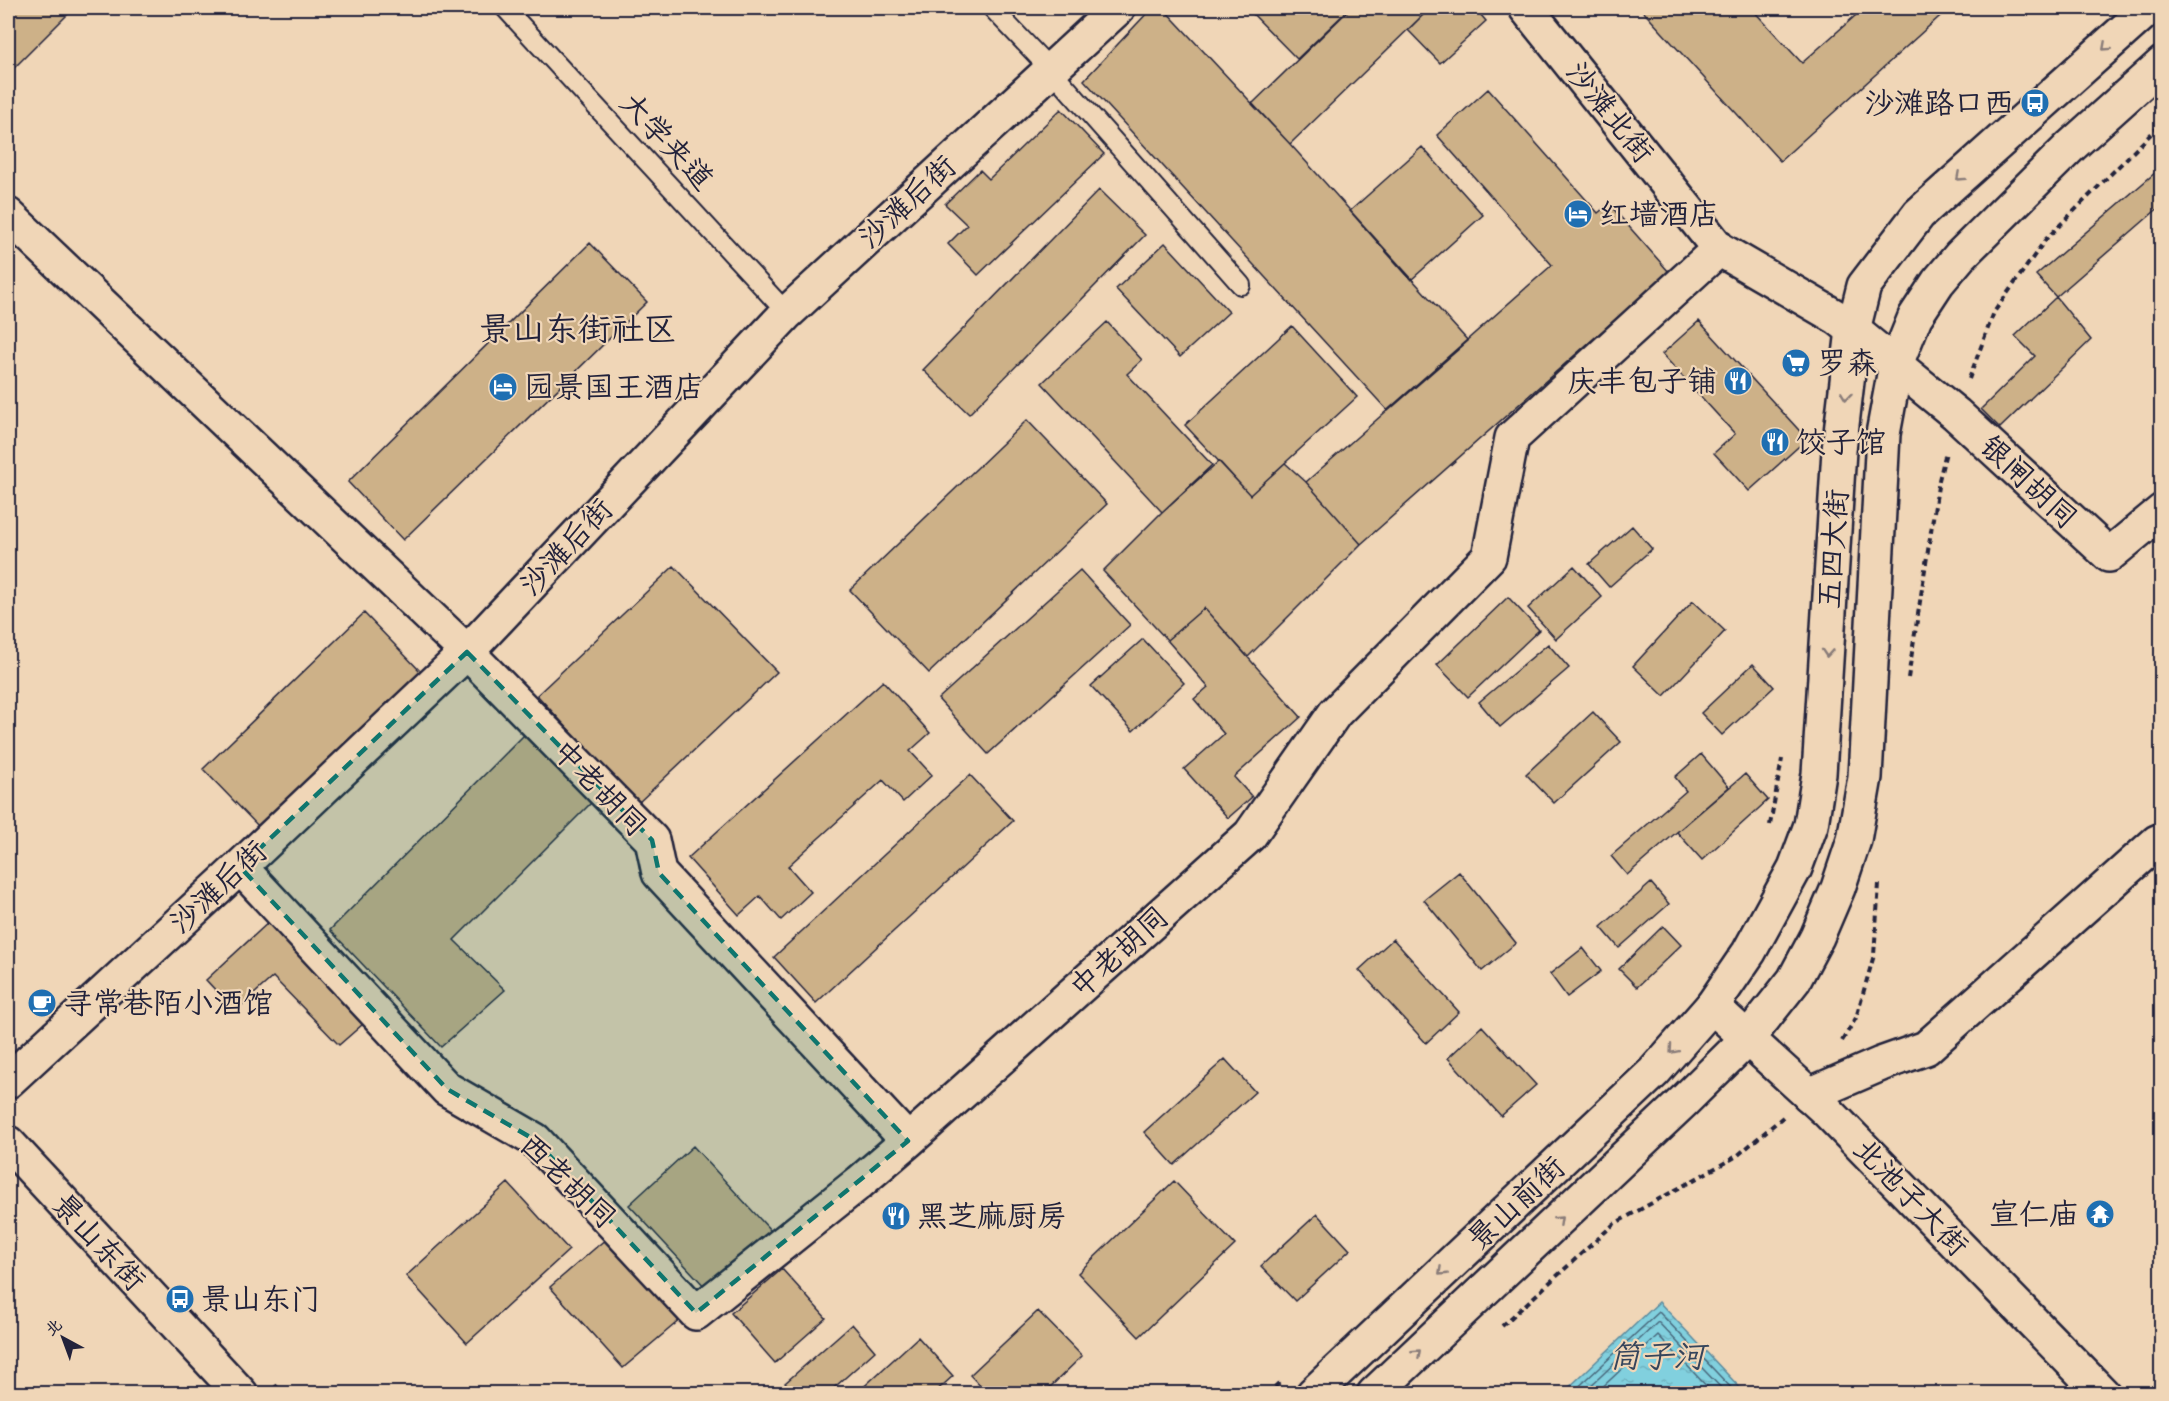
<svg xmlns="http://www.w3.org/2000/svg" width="2169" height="1401" viewBox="0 0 2169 1401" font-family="Caveat,'LXGW WenKai TC',sans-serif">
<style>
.water{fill:url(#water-ripples);stroke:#5b8a9d;stroke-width:1.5}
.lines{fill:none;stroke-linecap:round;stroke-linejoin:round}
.shore{stroke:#48687c;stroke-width:1.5}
.building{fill:#cdb188;stroke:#22223b;stroke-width:1.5}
.service-casing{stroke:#22223b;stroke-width:22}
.minor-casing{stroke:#22223b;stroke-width:38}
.tertiary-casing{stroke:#22223b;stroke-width:38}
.primary-casing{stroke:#22223b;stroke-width:38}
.path{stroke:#22223b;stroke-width:4;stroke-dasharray:6 4.5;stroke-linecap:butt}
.service{stroke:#f0d6b7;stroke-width:18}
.minor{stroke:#f0d6b7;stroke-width:33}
.tertiary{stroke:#f0d6b7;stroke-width:33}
.primary{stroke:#f0d6b7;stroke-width:33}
.oneway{stroke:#897c79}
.marked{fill:#0f766e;fill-opacity:0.2;stroke:#0f766e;stroke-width:4.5;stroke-dasharray:12 8;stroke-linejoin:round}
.labels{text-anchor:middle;stroke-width:4.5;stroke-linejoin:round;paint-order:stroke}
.poi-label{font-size:30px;fill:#22223b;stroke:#f0d6b7;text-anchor:start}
.street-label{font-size:30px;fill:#22223b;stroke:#f0d6b7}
.water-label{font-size:32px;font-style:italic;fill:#35455c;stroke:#f0d6b7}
.quarter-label{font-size:33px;fill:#22223b;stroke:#f0d6b7}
</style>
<defs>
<pattern id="water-ripples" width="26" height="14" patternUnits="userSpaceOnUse" patternTransform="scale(1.5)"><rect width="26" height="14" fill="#81d0de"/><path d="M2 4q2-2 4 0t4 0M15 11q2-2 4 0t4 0" fill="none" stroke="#6fb2bf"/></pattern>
</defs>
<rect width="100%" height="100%" fill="#f0d6b7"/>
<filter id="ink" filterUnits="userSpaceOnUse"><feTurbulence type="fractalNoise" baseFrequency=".0167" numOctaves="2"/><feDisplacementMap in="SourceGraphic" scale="12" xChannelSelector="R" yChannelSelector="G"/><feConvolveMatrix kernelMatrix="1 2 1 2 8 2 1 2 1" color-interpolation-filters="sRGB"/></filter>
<g filter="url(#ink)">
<path class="water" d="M 1659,1302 L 1745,1393 L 1563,1393 Z"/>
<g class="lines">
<path class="shore" d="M 1571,1394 L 1659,1312 L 1737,1394
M 1582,1394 L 1658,1322 L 1727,1394
M 1595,1394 L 1658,1335 L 1714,1394"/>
</g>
<path class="building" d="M 8,8 L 74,8 L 8,74 Z
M 1152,8 L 1163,8 L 1290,144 L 1468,341 L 1388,411 L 1084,80 Z
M 1247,8 L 1347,8 L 1349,9 L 1297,59 Z
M 1351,8 L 1420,8 L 1425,13 L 1290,144 L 1252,104 Z
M 1420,8 L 1475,8 L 1486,21 L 1440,63 L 1408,30 L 1425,13 Z
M 1640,8 L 1751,8 L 1802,63 L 1864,8 L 1949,8 L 1780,161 Z
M 1488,89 L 1598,213 L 1609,204 L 1669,272 L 1361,544 L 1306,482 L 1552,265 L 1437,135 Z
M 1061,109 L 1104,154 L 978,275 L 948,244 L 967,225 L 945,204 L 980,170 L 989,179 Z
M 1422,147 L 1483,215 L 1411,280 L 1350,211 Z
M 2156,172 L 2162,178 L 2162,205 L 2056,297 L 2036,275 Z
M 1099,190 L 1145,235 L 969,414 L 923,370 Z
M 590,243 L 647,302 L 403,540 L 348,482 Z
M 1165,243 L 1229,312 L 1180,357 L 1116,289 Z
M 2056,297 L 2091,340 L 2000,428 L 1981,409 L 2035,356 L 2015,336 Z
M 1699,321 L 1807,439 L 1749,491 L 1714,453 L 1735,434 L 1662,354 Z
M 1107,322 L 1142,360 L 1127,374 L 1212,465 L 1162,512 L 1042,383 Z
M 1292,326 L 1357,397 L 1250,495 L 1185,425 Z
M 1027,420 L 1107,504 L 929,673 L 850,590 Z
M 1219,461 L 1250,495 L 1285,463 L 1306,482 L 1361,544 L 1248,657 L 1204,608 L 1167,640 L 1103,571 L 1162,512 Z
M 1632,526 L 1652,549 L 1609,587 L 1589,564 Z
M 674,566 L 777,672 L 637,804 L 537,695 Z
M 1574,566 L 1602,597 L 1556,639 L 1528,608 Z
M 1080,570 L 1130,625 L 988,754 L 938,699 Z
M 1508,597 L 1539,630 L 1468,697 L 1437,665 Z
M 1693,601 L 1725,631 L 1664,696 L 1633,666 Z
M 1204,608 L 1301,717 L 1234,777 L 1252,797 L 1228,818 L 1184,769 L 1224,734 L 1194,699 L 1208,687 L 1167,640 Z
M 364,613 L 422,673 L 261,829 L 203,769 Z
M 1143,639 L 1184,683 L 1133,731 L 1091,686 Z
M 1548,644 L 1569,668 L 1500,727 L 1479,702 Z
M 1753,664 L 1774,687 L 1722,735 L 1701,713 Z
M 883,681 L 930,733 L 910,751 L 932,775 L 903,802 L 883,780 L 788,866 L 811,892 L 781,920 L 760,896 L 739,915 L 688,858 Z
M 1593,712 L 1621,742 L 1554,803 L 1526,774 Z
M 525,734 L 593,801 L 454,940 L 505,990 L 441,1047 L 330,930 Z
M 1701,754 L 1729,787 L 1627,875 L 1611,856 L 1686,791 L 1675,777 Z
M 1745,774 L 1768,800 L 1702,860 L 1677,832 Z
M 970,775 L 1013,821 L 816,1003 L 774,957 Z
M 1459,872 L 1516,943 L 1482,971 L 1424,900 Z
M 1651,883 L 1669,904 L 1619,948 L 1601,927 Z
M 271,920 L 371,1017 L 339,1045 L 273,977 L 235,1011 L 206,980 Z
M 1663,926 L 1681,945 L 1637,987 L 1619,969 Z
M 1393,939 L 1459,1012 L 1426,1043 L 1359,970 Z
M 1583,948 L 1601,971 L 1567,997 L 1550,974 Z
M 1482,1026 L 1536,1085 L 1501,1116 L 1448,1058 Z
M 1225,1059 L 1255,1092 L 1174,1165 L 1144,1132 Z
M 693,1146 L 771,1231 L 707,1289 L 629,1205 Z
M 1174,1181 L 1235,1245 L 1139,1337 L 1078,1273 Z
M 508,1183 L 569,1250 L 467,1343 L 406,1276 Z
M 1317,1214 L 1350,1250 L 1295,1301 L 1261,1266 Z
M 607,1238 L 681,1319 L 623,1368 L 550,1287 Z
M 782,1269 L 826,1318 L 775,1363 L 731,1313 Z
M 1038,1311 L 1082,1356 L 1043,1394 L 988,1394 L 970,1375 Z
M 852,1324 L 875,1351 L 827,1394 L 795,1394 L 785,1383 Z
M 918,1337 L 953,1376 L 933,1394 L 856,1394 Z"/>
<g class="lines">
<g class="service-casing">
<path id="service" d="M 505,8 L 787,313
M 992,8 L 1051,70 L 1241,285"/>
</g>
<g class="minor-casing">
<path id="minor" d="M 1526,8 L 1719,249 L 1838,318 L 1853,330 L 1956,414 L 2109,555 L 2162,511
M 8,215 L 467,652 L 652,840 L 659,873 L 908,1141 L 1250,835 L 1335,713 L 1489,557 L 1512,438 L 1719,249
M 240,867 L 447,1089 L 535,1140 L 696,1313 L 860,1182 L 908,1141
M 8,1081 L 240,867 L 467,652 L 787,313 L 1118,8
M 1809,1095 L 1881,1064 L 1926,1048 L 2157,842 L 2162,840"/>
</g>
<g class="tertiary-casing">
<path id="tertiary" d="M 1712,1006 L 1827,1111 L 2103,1394
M 8,1143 L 241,1394"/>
</g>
<g class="primary-casing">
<path id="primary" d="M 1313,1394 L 1654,1072 L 1712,1006 L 1749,952 L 1795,868 L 1811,825 L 1819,774 L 1839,450 L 1853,330 L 1864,286 L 1919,214 L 2149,8
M 1374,1394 L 1684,1101 L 1748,1038 L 1794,980 L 1817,937 L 1838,888 L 1854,840 L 1865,777 L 1883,434 L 1896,364 L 1915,317 L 1938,282 L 1960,256 L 2071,146 L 2162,64"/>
</g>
<path class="path" d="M 1969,379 L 1994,312 L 2046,239 L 2162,123
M 1908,678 L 1939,480 L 1946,452
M 1770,825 L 1782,759
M 1842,1041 L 1856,1018 L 1874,955 L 1879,884
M 1502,1326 L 1614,1224 L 1737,1156 L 1783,1117
M 275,1385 L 283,1394
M 1267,1394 L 1280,1382"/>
<use href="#service" class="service"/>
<use href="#minor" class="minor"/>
<use href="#tertiary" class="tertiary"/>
<use href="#primary" class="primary"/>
</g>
<defs><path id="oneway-chevron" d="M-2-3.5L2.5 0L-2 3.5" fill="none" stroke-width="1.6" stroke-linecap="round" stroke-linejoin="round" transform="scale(1.5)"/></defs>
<g class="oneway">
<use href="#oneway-chevron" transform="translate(2106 47) rotate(138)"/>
<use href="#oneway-chevron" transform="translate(1960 177) rotate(138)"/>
<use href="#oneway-chevron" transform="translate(1846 396) rotate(97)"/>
<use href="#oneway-chevron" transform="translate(1827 653) rotate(94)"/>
<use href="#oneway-chevron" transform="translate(1673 1050) rotate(131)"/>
<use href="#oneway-chevron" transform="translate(1559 1220) rotate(-43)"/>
<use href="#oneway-chevron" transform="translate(1442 1272) rotate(137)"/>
<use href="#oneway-chevron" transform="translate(1417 1353) rotate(-43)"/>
</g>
</g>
<path class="marked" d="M 467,652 L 652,840 L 659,873 L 908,1141 L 696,1313 L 535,1140 L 447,1089 L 240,867 Z"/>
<defs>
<g id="bus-disc" transform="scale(1.5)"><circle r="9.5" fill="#1f6fb2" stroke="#f0d6b7"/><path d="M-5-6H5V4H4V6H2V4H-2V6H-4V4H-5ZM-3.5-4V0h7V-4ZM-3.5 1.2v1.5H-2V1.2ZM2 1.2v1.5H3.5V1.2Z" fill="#fff"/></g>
<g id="hotel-disc" transform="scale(1.5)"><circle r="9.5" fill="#1f6fb2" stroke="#f0d6b7"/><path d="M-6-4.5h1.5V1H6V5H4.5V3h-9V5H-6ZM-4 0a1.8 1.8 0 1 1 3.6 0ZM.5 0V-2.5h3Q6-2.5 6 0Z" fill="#fff"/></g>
<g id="supermarket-disc" transform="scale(1.5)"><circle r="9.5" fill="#1f6fb2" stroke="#f0d6b7"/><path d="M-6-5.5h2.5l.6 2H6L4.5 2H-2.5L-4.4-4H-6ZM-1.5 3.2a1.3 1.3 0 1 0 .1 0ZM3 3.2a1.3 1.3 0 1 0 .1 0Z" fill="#fff"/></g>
<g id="restaurant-disc" transform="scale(1.5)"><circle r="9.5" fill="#1f6fb2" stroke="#f0d6b7"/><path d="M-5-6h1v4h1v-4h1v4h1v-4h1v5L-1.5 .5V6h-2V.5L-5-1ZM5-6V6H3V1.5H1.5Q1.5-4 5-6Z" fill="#fff"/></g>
<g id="cafe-disc" transform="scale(1.5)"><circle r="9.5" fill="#1f6fb2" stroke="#f0d6b7"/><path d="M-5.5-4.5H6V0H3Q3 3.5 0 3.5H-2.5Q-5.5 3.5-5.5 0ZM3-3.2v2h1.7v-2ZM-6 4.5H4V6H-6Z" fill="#fff"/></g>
<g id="temple-disc" transform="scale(1.5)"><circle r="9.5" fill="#1f6fb2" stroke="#f0d6b7"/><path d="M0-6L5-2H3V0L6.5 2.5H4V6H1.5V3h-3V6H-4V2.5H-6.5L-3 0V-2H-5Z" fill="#fff"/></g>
</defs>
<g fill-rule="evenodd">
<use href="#bus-disc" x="2035" y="103"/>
<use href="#hotel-disc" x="1578" y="214"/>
<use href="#supermarket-disc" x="1796" y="363"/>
<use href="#restaurant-disc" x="1738" y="381"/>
<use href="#hotel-disc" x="503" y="387"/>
<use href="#restaurant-disc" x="1775" y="442"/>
<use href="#cafe-disc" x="42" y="1003"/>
<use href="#temple-disc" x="2100" y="1214"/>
<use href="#restaurant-disc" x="896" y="1216"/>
<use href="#bus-disc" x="180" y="1299"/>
</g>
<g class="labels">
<g class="poi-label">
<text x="2014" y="113" text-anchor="end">沙滩路口西</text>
<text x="1599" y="224">红墙酒店</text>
<text x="1817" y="373">罗森</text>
<text x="1717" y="391" text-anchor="end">庆丰包子铺</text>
<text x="524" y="397">园景国王酒店</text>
<text x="1796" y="452">饺子馆</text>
<text x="63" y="1013">寻常巷陌小酒馆</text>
<text x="2079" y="1224" text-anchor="end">宣仁庙</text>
<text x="917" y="1226">黑芝麻厨房</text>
<text x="201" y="1309">景山东门</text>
</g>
<g class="street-label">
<text transform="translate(1610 112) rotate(51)" y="10">沙滩北街</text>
<text transform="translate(667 141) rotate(47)" y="10">大学夹道</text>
<text transform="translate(907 202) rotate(-43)" y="10">沙滩后街</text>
<text transform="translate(2029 482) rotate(43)" y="10">银闸胡同</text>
<text transform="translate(566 547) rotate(-47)" y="10">沙滩后街</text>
<text transform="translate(1833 549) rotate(-86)" y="10">五四大街</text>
<text transform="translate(600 788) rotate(46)" y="10">中老胡同</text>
<text transform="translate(218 887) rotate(-43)" y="10">沙滩后街</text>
<text transform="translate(1119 952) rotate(-42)" y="10">中老胡同</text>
<text transform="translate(568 1181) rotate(44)" y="10">西老胡同</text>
<text transform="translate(1911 1197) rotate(46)" y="10">北池子大街</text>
<text transform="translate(1516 1203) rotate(-43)" y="10">景山前街</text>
<text transform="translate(99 1242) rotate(47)" y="10">景山东街</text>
</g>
<g class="water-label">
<text x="1657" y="1367">筒子河</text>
</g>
<g class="quarter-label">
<text x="578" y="340">景山东街社区</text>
</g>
</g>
<rect width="2169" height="1401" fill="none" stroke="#f0d6b7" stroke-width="30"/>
<rect x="15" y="15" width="2139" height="1371" fill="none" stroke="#22223b" stroke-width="2" filter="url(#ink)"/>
<g transform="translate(63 1338) rotate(319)" stroke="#f0d6b7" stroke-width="4.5" paint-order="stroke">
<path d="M0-4.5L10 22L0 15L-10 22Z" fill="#22223b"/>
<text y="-9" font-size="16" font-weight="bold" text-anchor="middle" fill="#22223b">北</text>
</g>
</svg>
